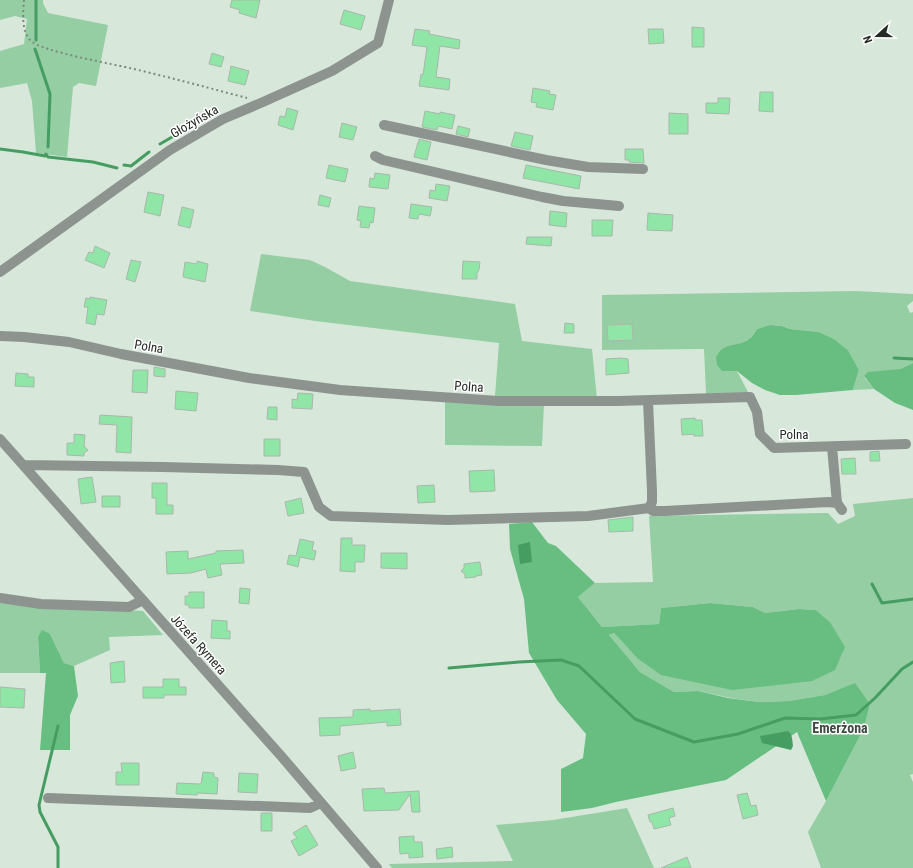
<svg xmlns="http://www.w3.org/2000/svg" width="913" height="868" viewBox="0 0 913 868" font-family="'Roboto Condensed',sans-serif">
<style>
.green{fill:#95cea3}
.forest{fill:#68be80}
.water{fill:#469d62}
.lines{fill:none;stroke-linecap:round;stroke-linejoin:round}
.stream{stroke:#469d62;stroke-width:3}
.building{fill:#8fe6a6;stroke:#a8b8ab}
.path{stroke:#7d8980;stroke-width:2;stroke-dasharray:2 3;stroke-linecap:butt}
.minor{stroke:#8d948f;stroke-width:10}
.labels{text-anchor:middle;stroke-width:3;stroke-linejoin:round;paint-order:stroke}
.street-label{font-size:13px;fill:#242a25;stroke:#fff}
.neighbourhood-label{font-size:14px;font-weight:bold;fill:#3d4b40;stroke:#fff}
</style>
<rect width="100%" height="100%" fill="#d7e8db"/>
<path class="green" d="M 0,0 L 43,0 L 43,3 L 48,13 L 108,25 L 96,86 L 79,83 L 73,87 L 67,157 L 36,153 L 32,101 L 27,83 L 0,88 L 0,51 L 24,44 L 27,19 L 15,16 L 0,20 Z
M 261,254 L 310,260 L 325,267 L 350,281 L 515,304 L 522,341 L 592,349 L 597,399 L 495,396 L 499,343 L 315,321 L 250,311 Z
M 856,291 L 913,294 L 913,301 L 907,306 L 910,313 L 913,312 L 913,363 L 900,369 L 864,377 L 874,389 L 853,390 L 859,370 L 848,350 L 834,339 L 819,332 L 790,329 L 782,326 L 770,325 L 757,329 C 748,344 736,345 721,350 L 737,371 L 749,394 L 706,394 L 704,349 L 602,350 L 602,295 Z
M 445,402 L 544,404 L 542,446 L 445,445 Z
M 913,498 L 913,774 L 910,775 L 913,782 L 913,868 L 821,868 L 808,832 L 826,801 L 864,728 L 870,704 L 855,684 L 825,695 L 789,701 L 759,702 L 731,698 L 698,691 L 674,692 L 640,672 L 609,635 L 614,633 L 637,658 L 830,622 L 816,610 L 799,609 L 765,613 L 753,607 L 710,603 L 661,608 L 659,624 L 602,627 L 578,597 L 595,583 L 653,582 L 649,516 L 828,513 L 838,524 L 855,516 L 853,504 Z
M 0,601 L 143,611 L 163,635 L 109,637 L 110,650 L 74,666 L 64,663 L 50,634 L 38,638 L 40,673 L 0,673 Z
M 627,808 L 654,868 L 392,868 L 389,864 L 513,861 L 496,825 L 553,820 Z"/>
<path class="forest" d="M 770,325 L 782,326 L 790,329 L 819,332 L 834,339 L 848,350 L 859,370 L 853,390 L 796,395 L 780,395 L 765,390 L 752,383 L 737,371 L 722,371 L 717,365 L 716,357 C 718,354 719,351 722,349 C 736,341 746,348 757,329 Z
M 913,363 L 913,410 L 895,403 L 874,389 L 864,376 L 868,372 L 900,369 Z
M 532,522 L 548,543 L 556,546 L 595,583 L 578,597 L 602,627 L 659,624 L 661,608 L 710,603 L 753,607 L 765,613 L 799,609 L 816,610 L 830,622 L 845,647 L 835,670 L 812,681 L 732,690 L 661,675 L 637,658 L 614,633 L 609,635 L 640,672 L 674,692 L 698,691 L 728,698 L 759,702 L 789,701 L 825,695 L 855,683 L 870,704 L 864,728 L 826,801 L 797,732 L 726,780 L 616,802 L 592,808 L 561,812 L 561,769 L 583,758 L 586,734 L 557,700 L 529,653 L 524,599 L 510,549 L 509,524 Z
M 42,630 L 50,634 L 64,663 L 74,666 L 78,696 L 70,715 L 70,750 L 40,750 L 46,673 L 40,673 L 38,637 Z"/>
<path class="water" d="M 530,542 L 532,562 L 520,564 L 518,545 Z
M 788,731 C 793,735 792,741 793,746 L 791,750 L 762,743 L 760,736 Z"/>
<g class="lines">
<path class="stream" d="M 36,40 L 36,0
M 35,49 L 50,94 L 48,147
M 160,144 L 186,129
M 0,149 L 23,152 L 45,156 L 46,154 L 48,157 L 93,162 L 117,168
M 124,165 L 131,166 L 149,152
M 894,358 L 913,359
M 872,584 L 882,603 L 913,599
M 449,668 L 519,662 L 561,660 L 579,666 L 635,719 L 694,742 L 738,734 L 785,718 L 820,719 L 856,715 L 875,698 L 902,669 L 913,662
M 58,868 L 58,847 L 40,812 L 39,805 L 58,726"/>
</g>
<path class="building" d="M 232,0 L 260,0 L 256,18 L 239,13 L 240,10 L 230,7 Z
M 344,10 L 365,16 L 361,30 L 340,24 Z
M 692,27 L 704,28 L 704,47 L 692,47 Z
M 415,29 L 430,31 L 429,34 L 460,40 L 459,49 L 440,46 L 436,77 L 450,79 L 449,90 L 419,86 L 421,74 L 423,75 L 427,47 L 412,45 Z
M 648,29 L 663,29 L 664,43 L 649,44 Z
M 212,53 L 224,57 L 221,67 L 209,64 Z
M 231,66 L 249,71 L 245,85 L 228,81 Z
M 533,88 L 550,91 L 549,94 L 556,95 L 553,110 L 536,107 L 537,103 L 531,102 Z
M 760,92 L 773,92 L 773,112 L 759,111 Z
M 718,98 L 730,98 L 729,114 L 706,113 L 706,103 L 718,103 Z
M 287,108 L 298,111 L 293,130 L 278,125 L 280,116 L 285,117 Z
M 425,111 L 440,114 L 440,112 L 455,115 L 452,129 L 438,126 L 437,130 L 422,127 Z
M 669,113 L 688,114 L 688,134 L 669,134 Z
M 342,123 L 357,127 L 353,140 L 339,137 Z
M 458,126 L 470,129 L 468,137 L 456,134 Z
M 515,132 L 533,136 L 530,150 L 511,146 Z
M 419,139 L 431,142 L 427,160 L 414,157 L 418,142 L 419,142 Z
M 625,149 L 643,149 L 644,163 L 629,162 L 629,160 L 625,160 Z
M 329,165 L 348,169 L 345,182 L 326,178 Z
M 526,165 L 581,176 L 579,189 L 523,178 Z
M 375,173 L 390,175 L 388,189 L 369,187 L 370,178 L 374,179 Z
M 436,184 L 450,186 L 447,201 L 429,198 L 430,190 L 435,191 Z
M 148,192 L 164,195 L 160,216 L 144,212 Z
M 320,195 L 331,198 L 329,207 L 318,205 Z
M 411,204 L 432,207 L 430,216 L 419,214 L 418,219 L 409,218 Z
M 359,206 L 375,208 L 373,223 L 370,222 L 369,228 L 360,227 L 361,221 L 357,220 Z
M 182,207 L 194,210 L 190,228 L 178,225 Z
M 550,211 L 567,213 L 566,227 L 549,225 Z
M 648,213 L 673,215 L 672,231 L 647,230 Z
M 592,220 L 613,220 L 612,236 L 592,236 Z
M 527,237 L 552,237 L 551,246 L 526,244 Z
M 95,246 L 110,253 L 104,268 L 85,260 L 89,252 L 93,253 Z
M 131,260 L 141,262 L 135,282 L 126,279 Z
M 197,261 L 208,264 L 205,282 L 183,277 L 185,262 L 197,264 Z
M 463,261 L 480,262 L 479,270 L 477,273 L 477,279 L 462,279 Z
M 90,297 L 107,300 L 104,315 L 97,314 L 95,325 L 86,323 L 88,307 L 84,307 L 86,298 L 90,299 Z
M 565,323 L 574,324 L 574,333 L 564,333 Z
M 632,324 L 633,340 L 608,341 L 607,325 Z
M 621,358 L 628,359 L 629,373 L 606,375 L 606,359 Z
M 154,367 L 165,369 L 165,377 L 154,376 Z
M 133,370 L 148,370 L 147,393 L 132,392 Z
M 16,373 L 28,374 L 28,377 L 34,377 L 34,387 L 15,386 Z
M 176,391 L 198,393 L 196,411 L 175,409 Z
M 298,393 L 313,394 L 312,409 L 292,408 L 292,399 L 297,400 Z
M 268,407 L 277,407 L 277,420 L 267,419 Z
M 100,415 L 132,417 L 131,453 L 116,452 L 117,425 L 99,424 Z
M 695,418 L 695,420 L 702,420 L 703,436 L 694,436 L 694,434 L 682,435 L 681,419 Z
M 74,434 L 85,435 L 84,446 L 88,450 L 84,453 L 84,456 L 67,455 L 67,443 L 74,443 Z
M 264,439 L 280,439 L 280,456 L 264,456 Z
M 879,451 L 880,461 L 870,461 L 870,452 Z
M 855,458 L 856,474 L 842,474 L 841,459 Z
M 494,470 L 495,491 L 470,492 L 469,471 Z
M 92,477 L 96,502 L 81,504 L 78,479 Z
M 152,483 L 167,483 L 167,505 L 173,505 L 173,514 L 156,514 L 156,498 L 152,498 Z
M 434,485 L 435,502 L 418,503 L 417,486 Z
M 102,496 L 120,496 L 120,507 L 102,507 Z
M 301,498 L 304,513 L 288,516 L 285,502 Z
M 633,517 L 633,531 L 609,532 L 608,520 Z
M 341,538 L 352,538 L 352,545 L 365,545 L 364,562 L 355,562 L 355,572 L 340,571 Z
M 300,539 L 314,542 L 312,550 L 316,551 L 314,560 L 300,557 L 298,567 L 287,564 L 289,555 L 296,556 Z
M 243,550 L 244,563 L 220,564 L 222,575 L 208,578 L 206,569 L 191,573 L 167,574 L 166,552 L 188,551 L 188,559 L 216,553 L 216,551 Z
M 381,553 L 407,553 L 407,569 L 381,568 Z
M 480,562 L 482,575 L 476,576 L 476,577 L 465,578 L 465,574 L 461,571 L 464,568 L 464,564 Z
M 240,588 L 250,589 L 249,604 L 239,603 Z
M 189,592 L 204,592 L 204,608 L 189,608 L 189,605 L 185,605 L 185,596 L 189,596 Z
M 212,620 L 227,621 L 227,631 L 230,631 L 230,639 L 211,638 Z
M 124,661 L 125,682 L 111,683 L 110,663 Z
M 163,679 L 179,679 L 179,687 L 186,687 L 186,695 L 164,695 L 164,698 L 143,698 L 143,687 L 163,687 Z
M 0,687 L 25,689 L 24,708 L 0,707 Z
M 370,709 L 370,711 L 400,709 L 401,725 L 387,726 L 387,722 L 340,726 L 340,735 L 320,736 L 319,718 L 353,717 L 353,710 Z
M 353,752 L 356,768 L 341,771 L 338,756 Z
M 121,763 L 139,763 L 139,785 L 116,785 L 116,772 L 122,772 Z
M 203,772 L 214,773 L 214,777 L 218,778 L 217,794 L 197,793 L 197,795 L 176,794 L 177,783 L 201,784 Z
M 239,773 L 258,774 L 257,793 L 238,792 Z
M 384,788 L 385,793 L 419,791 L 420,812 L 412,812 L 410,794 L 399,810 L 364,811 L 362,789 Z
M 747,793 L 751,806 L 756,805 L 758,815 L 743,819 L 737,795 Z
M 673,808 L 675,816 L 669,818 L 671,825 L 654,829 L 652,822 L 650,822 L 648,815 Z
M 261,813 L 272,813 L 272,831 L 261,831 Z
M 306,825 L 318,845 L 299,856 L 291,841 L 297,838 L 293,833 Z
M 414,836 L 414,842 L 422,842 L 423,857 L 409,858 L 409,853 L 400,854 L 399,837 Z
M 452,847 L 453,857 L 437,859 L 436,849 Z
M 687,857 L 691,868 L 661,868 Z"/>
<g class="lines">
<path class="path" d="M 24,0 C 23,13 21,31 31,41 C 43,52 114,64 134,69 C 172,78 209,88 247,98"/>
<path class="minor" d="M 384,125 L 546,160 L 588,167 L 643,169
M 375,156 L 383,160 L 542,197 L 563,201 L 619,206
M 0,272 L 170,150 L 223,119 L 263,102 L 332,71 L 378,43 L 389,0
M 0,336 L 24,337 L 69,342 L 121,354 L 249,378 L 340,390 L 498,401 L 618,401 L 750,397 L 757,412 L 760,434 L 774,448 L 906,444
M 0,439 L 282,757 L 377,868
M 832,447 L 837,503
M 24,465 L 163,467 L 278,470 L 304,472 L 319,507 L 331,516 L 448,520 L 588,516 L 649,508 L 652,502 L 652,491 L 648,401
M 649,508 L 653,511 L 665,511 L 828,502 L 837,503 L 842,510
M 0,598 L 41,604 L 129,607 L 143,600
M 48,798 L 310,808 L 321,803"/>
</g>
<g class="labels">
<g class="street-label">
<text transform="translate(194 121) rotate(-30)" y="5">Głożyńska</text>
<text transform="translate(149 346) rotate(10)" y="5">Polna</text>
<text transform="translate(469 386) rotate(4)" y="5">Polna</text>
<text x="794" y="439">Polna</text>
<text transform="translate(199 644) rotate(48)" y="5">Józefa Rymera</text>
</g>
<g class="neighbourhood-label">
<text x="840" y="733">Emerżona</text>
</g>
</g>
<g transform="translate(877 36) rotate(249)" stroke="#ffffff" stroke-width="3" paint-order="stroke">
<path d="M0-3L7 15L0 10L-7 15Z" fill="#242a25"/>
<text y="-6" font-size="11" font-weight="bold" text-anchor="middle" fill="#242a25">N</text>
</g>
</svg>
